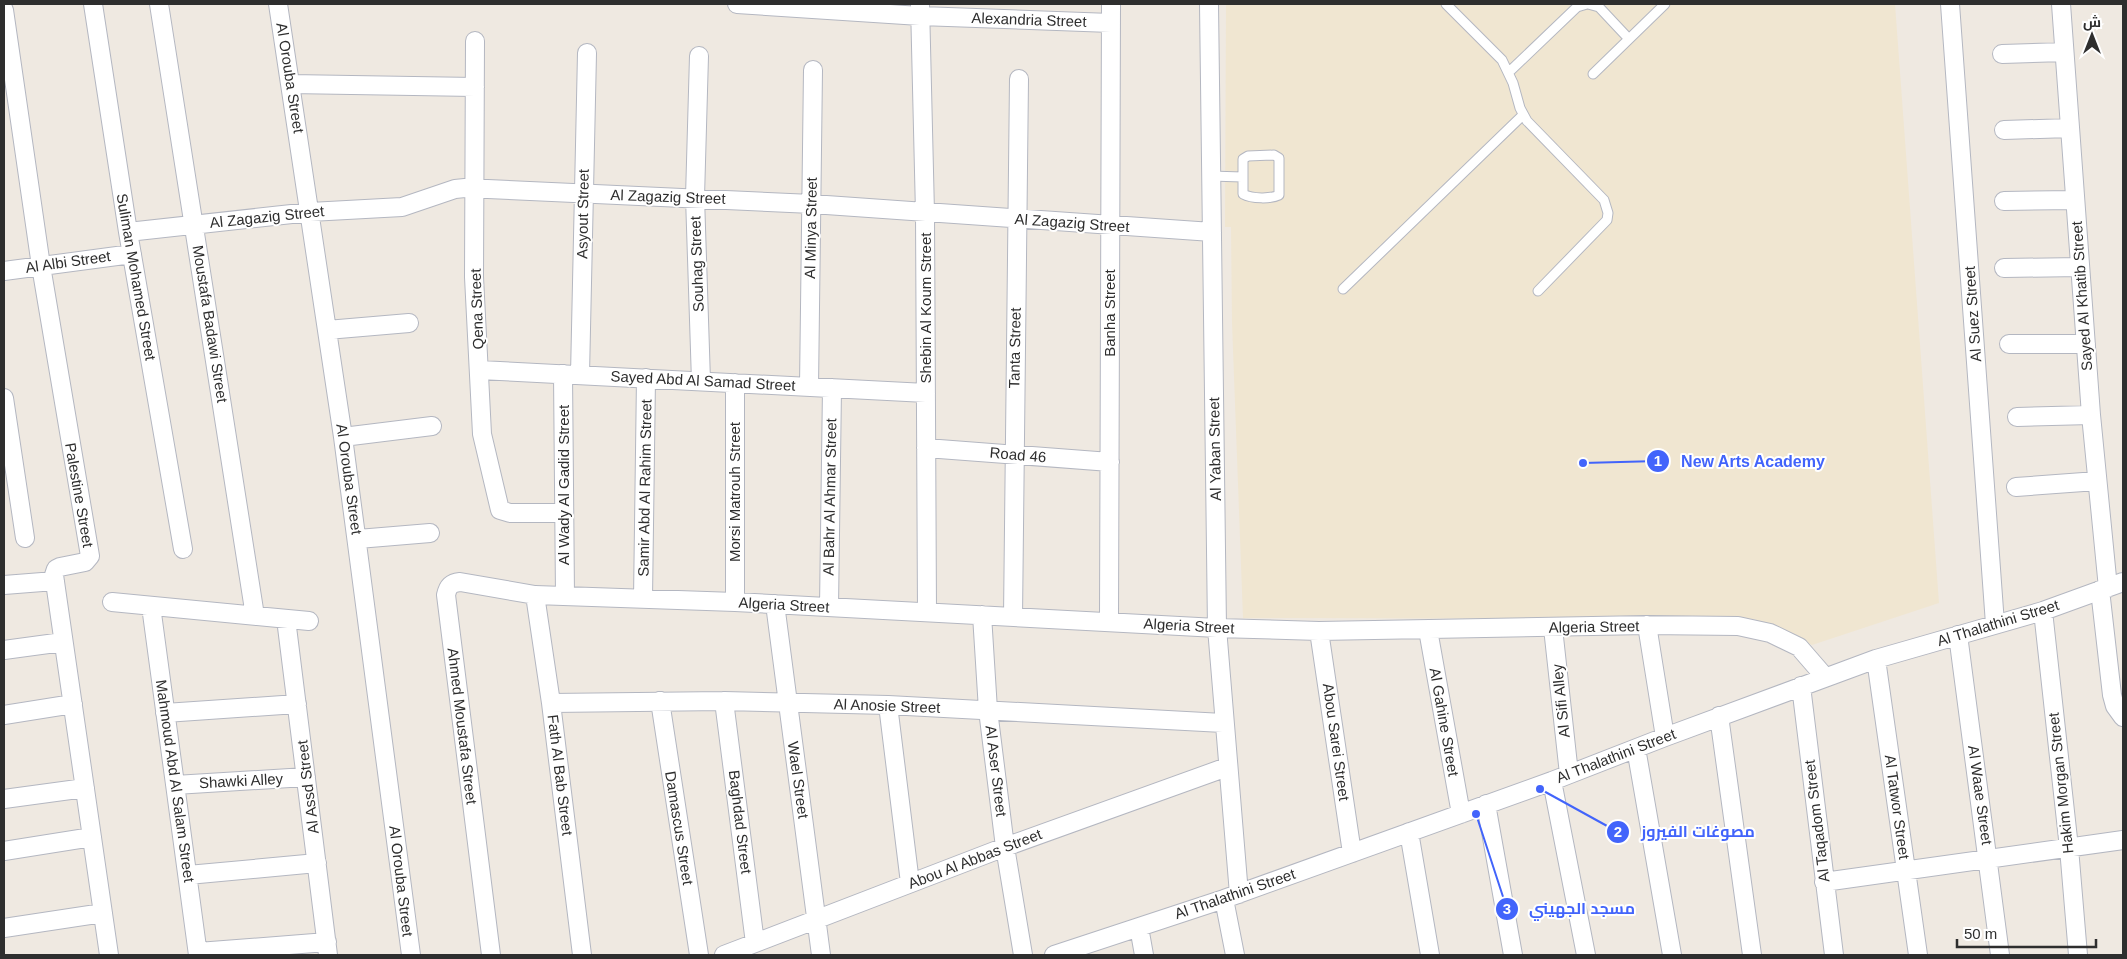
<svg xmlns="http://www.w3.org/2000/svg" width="2127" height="959" viewBox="0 0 2127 959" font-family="Arial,Cairo,sans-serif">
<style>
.education{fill:#f0e6d1}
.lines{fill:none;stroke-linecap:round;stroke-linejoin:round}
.service-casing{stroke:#b4b7c1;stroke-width:11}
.minor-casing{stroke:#b4b7c1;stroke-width:20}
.service{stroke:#fff;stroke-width:9}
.minor{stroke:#fff;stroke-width:18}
.labels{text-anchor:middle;stroke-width:4;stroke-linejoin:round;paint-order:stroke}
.street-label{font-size:15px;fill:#2e2e2e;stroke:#fff}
.leader{fill:none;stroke:#4264fb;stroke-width:2}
.callout-dot{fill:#4264fb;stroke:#fff;stroke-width:2}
.mark-label{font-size:15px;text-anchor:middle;font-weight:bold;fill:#fff}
.callout-label{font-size:16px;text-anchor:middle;font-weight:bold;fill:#4264fb;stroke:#fff;stroke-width:4;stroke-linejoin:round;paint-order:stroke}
</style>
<rect width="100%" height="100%" fill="#efe9e1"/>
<path class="education" d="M 1226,4 L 1895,4 L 1939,603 L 1812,645 L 1754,619 L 1243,618 L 1232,323 L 1231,227 L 1225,227 Z"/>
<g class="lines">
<g class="service-casing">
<path id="service" d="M 1446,4 L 1502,60 L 1513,83 L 1520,108 L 1527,121 L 1604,200 L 1608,213 L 1607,220 L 1538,291
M 1588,4 L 1599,7 L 1629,39
M 1509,72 L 1577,7 L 1587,4
M 1593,74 L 1665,4
M 1248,156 L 1274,155 L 1279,158 L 1279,195 C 1271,199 1252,199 1243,194 L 1243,159 Z
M 1211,176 L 1242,177
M 1343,289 L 1523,115"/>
</g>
<g class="minor-casing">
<path id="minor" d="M 93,4 L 128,232 L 183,549
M 159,4 L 255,616
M 278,4 L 343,437 L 411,955
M 737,4 L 920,16 L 1111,23
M 920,4 L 925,213 L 927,612
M 1209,4 L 1217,628 L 1239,894
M 1950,4 L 1995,624
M 2061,4 L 2091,415 L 2108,588
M 4,10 L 41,266 L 90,556 L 85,562 L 60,567 L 56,569 L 54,575 L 109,955
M 475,41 L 474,277 L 482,434 L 500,510 L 510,513 L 564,513
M 2002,54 L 2064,52
M 699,56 L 695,197 L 701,381
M 290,84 L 475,87
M 2004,130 L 2070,128
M 2004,201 L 2075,200
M 128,232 L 310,212 L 402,207 L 455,189 L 465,188 L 812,204 L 1212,232
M 2004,268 L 2080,267
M 4,271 L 132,254
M 327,330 L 409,323
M 2009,344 L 2086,344
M 479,370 L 926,393
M 563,374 L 565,596
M 580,375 L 587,53
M 809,387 L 813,70
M 4,398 L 25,538
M 2017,417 L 2091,415
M 343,437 L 432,426
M 926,448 L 1110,462
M 2016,487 L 2097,481
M 358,539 L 430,533
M 4,585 L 55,581
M 2100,590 L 2112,695 L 2115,706 L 2123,717
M 535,595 L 551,703 L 582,955
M 643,599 L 646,378
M 112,602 L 309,621
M 735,602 L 735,383
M 775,604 L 821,955
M 151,606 L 198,955
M 829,607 L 832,388
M 2043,611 L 2069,848 L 2078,955
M 982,615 L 988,710 L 1005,847 L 1023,955
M 1013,617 L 1019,79
M 286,619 L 328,955
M 1109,621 L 1111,4
M 1647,625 L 1665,737
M 1553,628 L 1569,774
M 1428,630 L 1461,814
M 1319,631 L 1352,853
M 1958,635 L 2000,955
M 4,650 L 63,642
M 1876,659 L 1918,955
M 1801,686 L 1834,955
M 660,701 L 699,955
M 724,701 L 755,943
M 551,703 L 724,701 L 888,705 L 1223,723
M 888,705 L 910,883
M 165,713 L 297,704
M 4,715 L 73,704
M 1719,716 L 1752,955
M 1636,748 L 1672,955
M 1552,781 L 1586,955
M 175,785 L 306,777
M 4,799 L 85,788
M 1486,804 L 1513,955
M 1409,832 L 1430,955
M 4,851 L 92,837
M 188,875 L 317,863
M 1824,882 L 2123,840
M 1224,899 L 1235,955
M 1139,927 L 1144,955
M 4,928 L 103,913
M 198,952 L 327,942
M 491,955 L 446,595 C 448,586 451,583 460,582 L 535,595 L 735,602 L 1217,628 L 1319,631 L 1647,625 L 1738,626 L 1770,633 L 1799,647 L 1825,677
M 724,955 L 1005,847 L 1227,767
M 1054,955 L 1224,899 L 1552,781 L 1665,737 L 1876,659 L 2043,611 L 2123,582"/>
</g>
<use href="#service" class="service"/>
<use href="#minor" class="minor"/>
</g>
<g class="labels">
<g class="street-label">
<text transform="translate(1029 20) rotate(2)" y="5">Alexandria Street</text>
<text transform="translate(290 78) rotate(81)" y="5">Al Orouba Street</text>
<text transform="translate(668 197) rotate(2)" y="5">Al Zagazig Street</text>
<text transform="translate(583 214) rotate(-89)" y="5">Asyout Street</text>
<text transform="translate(267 217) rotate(-6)" y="5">Al Zagazig Street</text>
<text transform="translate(1072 223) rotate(4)" y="5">Al Zagazig Street</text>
<text transform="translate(811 228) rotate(-89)" y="5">Al Minya Street</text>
<text transform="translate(68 262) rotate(-8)" y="5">Al Albi Street</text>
<text transform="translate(697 264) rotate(-92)" y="5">Souhag Street</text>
<text transform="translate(136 277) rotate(80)" y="5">Suliman Mohamed Street</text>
<text transform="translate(2082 296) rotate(-94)" y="5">Sayed Al Khatib Street</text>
<text transform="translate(926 308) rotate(-90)" y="5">Shebin Al Koum Street</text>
<text transform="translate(477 309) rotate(-92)" y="5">Qena Street</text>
<text transform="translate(1110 313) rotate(-90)" y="5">Banha Street</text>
<text transform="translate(1973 314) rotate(-94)" y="5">Al Suez Street</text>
<text transform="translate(210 324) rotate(81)" y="5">Moustafa Badawi Street</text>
<text transform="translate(1015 348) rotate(-89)" y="5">Tanta Street</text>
<text transform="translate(703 381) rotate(3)" y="5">Sayed Abd Al Samad Street</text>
<text transform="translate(1215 449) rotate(-91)" y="5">Al Yaban Street</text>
<text transform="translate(1018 455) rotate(5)" y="5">Road 46</text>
<text transform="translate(349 479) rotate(82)" y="5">Al Orouba Street</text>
<text transform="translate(564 485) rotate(-90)" y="5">Al Wady Al Gadid Street</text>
<text transform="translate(645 488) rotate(-89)" y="5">Samir Abd Al Rahim Street</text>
<text transform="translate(735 492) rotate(-90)" y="5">Morsi Matrouh Street</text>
<text transform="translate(79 495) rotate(80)" y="5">Palestine Street</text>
<text transform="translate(830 497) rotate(-89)" y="5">Al Bahr Al Ahmar Street</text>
<text transform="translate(784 605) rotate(3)" y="5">Algeria Street</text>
<text transform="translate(1998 623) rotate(-17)" y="5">Al Thalathini Street</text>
<text transform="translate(1189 626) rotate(3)" y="5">Algeria Street</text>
<text transform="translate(1594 627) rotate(-1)" y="5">Algeria Street</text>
<text transform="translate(1561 701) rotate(-96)" y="5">Al Sifi Alley</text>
<text transform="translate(887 706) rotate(2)" y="5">Al Anosie Street</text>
<text transform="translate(1444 722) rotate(80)" y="5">Al Gahine Street</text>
<text transform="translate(462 726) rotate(83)" y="5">Ahmed Moustafa Street</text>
<text transform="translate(1336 742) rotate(82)" y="5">Abou Sarei Street</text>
<text transform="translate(1616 756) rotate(-21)" y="5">Al Thalathini Street</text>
<text transform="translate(996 771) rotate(83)" y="5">Al Aser Street</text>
<text transform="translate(560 775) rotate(83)" y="5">Fath Al Bab Street</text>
<text transform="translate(798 780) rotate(82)" y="5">Wael Street</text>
<text transform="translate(175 781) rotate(82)" y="5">Mahmoud Abd Al Salam Street</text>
<text transform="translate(241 781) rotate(-3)" y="5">Shawki Alley</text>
<text transform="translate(2061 783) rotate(-96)" y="5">Hakim Morgan Street</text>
<text transform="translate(308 787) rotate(-97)" y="5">Al Assd Street</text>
<text transform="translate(1980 795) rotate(82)" y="5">Al Waae Street</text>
<text transform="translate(1897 807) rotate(82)" y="5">Al Tatwor Street</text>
<text transform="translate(1817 821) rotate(-97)" y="5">Al Taqadom Street</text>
<text transform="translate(740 822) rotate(83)" y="5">Baghdad Street</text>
<text transform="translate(679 828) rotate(81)" y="5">Damascus Street</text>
<text transform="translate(975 859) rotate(-21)" y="5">Abou Al Abbas Street</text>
<text transform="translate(401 881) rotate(83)" y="5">Al Orouba Street</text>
<text transform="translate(1235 894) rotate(-19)" y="5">Al Thalathini Street</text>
</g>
</g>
<path class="leader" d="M1583 463L1658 461M1540 789L1618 832M1476 814L1507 909"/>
<g class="callout-dot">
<circle cx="1583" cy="463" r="5"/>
<circle cx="1540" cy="789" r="5"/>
<circle cx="1476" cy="814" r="5"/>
<circle cx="1658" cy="461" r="12"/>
<circle cx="1618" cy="832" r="12"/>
<circle cx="1507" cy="909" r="12"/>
</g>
<g class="mark-label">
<text x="1658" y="466">1</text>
<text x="1618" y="837">2</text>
<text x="1507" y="914">3</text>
</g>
<g class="callout-label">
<text x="1753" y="467">New Arts Academy</text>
<text x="1698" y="837">مصوغات الفيروز</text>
<text x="1582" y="914">مسجد الجهيني</text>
</g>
<rect width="2127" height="959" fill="none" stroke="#2e2e2e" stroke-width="10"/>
<g transform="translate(2092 35)" stroke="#ffffff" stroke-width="4" paint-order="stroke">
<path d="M0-4L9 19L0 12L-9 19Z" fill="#2e2e2e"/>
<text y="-8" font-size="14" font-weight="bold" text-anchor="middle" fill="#2e2e2e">ش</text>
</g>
<path d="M1957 939v8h139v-8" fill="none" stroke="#2e2e2e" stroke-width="2.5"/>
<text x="1964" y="939" font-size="15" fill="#2e2e2e" stroke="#ffffff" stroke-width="4" paint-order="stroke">50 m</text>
</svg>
